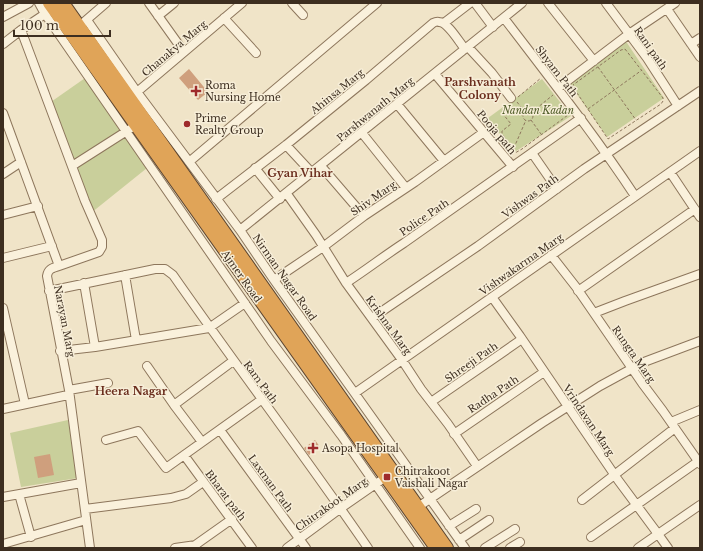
<svg xmlns="http://www.w3.org/2000/svg" width="703" height="551" viewBox="0 0 703 551" font-family="'Libre Baskerville',serif">
<style>
.green{fill:#c9cf9b}
.building{fill:#cf9f7d}
.lines{fill:none;stroke-linecap:round;stroke-linejoin:round}
.minor-casing{stroke:#8d765c;stroke-width:10}
.highway-casing{stroke:#5b4430;stroke-width:14}
.path{stroke:#8d765c;stroke-width:1;stroke-dasharray:3 2;stroke-linecap:butt}
.minor{stroke:#faf1dc;stroke-width:8}
.highway{stroke:#e0a458;stroke-width:12}
.poi-dot{fill:#9e2a2b;stroke:#f7eed8;stroke-width:1.5}
.labels{text-anchor:middle;stroke-width:3;stroke-linejoin:round;paint-order:stroke}
.street-label{font-size:10px;fill:#3d2e20;stroke:#f7eed8}
.poi-label{font-size:10px;fill:#3d2e20;stroke:#f7eed8;text-anchor:start}
.park-label{font-size:10px;font-style:italic;fill:#4d5a26;stroke:#f7eed8}
.neighbourhood-label{font-size:11px;font-weight:bold;fill:#6b2e1e;stroke:#f7eed8}
</style>
<rect width="100%" height="100%" fill="#f0e4c8"/>
<path class="green" d="M 625,40 L 664,98 L 607,137 L 569,83 Z
M 88,76 L 147,168 L 91,213 L 48,104 Z
M 542,79 L 571,116 L 513,153 L 488,118 Z
M 68,420 L 78,478 L 21,487 L 10,433 Z"/>
<path class="building" d="M 189,69 L 208,92 L 198,100 L 179,78 Z
M 315,440 L 320,447 L 309,455 L 304,448 Z
M 50,454 L 54,475 L 38,478 L 34,457 Z"/>
<g class="lines">
<g class="minor-casing">
<path id="minor" d="M 39,3 L 45,14 L 271,341 L 341,435 L 420,548
M 149,3 L 184,52
M 292,3 L 303,15
M 475,3 L 493,27
M 548,3 L 594,61
M 606,3 L 647,58 L 678,106
M 667,9 L 700,57
M 158,16 L 174,3
M 3,17 L 29,3
M 224,18 L 256,53
M 504,18 C 549,77 594,134 635,196
M 87,20 L 137,92 L 240,230 L 274,280 L 465,548
M 84,22 L 106,3
M 444,23 L 470,3
M 21,30 L 85,201 L 102,240 L 102,247 L 99,252 L 59,266
M 3,44 L 21,30 L 45,14 L 57,3
M 691,44 L 700,38
M 468,47 L 492,73 L 511,98
M 435,74 L 513,167
M 558,88 L 629,34 L 675,3
M 137,92 L 242,3
M 397,104 L 444,161
M 3,113 L 59,266 C 52,268 48,269 47,276 L 69,390 L 90,548
M 362,133 L 406,188
M 286,145 L 312,173
M 532,153 L 557,189
M 189,162 L 377,3
M 72,166 L 130,129
M 321,166 L 364,216
M 255,168 L 280,199
M 670,172 L 700,217
M 3,174 L 21,162
M 287,194 L 316,235 L 346,283 L 402,360 L 421,389 L 448,424 L 477,466
M 216,199 L 286,145 L 366,80 L 433,23 C 435,22 437,21 439,22 C 448,22 459,42 465,49
M 3,215 L 38,206
M 240,230 L 522,3
M 551,255 L 576,287 L 642,383 L 663,411 L 700,464
M 3,258 L 52,246
M 125,275 L 136,340
M 274,280 L 323,247 L 364,216 L 415,182 L 484,132
M 84,283 L 95,347
M 346,283 C 366,270 384,256 404,243 C 463,202 522,160 581,118
M 49,291 L 155,269 L 165,269 L 173,275 C 237,367 305,456 368,548
M 578,291 L 695,209
M 492,297 L 520,336 L 618,480 L 658,534 L 638,548
M 3,308 L 25,404
M 594,313 L 625,301 L 700,274
M 372,318 L 478,246 L 584,169 L 700,91
M 60,351 L 95,347 L 209,328 L 245,303
M 147,366 L 174,405
M 69,390 L 108,383
M 355,393 L 700,151
M 431,402 L 522,339
M 3,409 L 68,395
M 671,422 L 700,410
M 220,430 L 306,548
M 454,434 L 544,372
M 106,440 L 138,431 L 166,468 L 261,400
M 202,442 L 174,405 L 233,361
M 184,455 L 252,548
M 19,494 L 31,537
M 3,497 L 81,483
M 582,500 L 675,428
M 418,507 L 542,423 L 600,386 L 644,362 L 700,341
M 85,509 L 171,498 L 186,494 L 203,482
M 449,526 L 476,509
M 591,537 L 700,460
M 459,540 L 489,520
M 3,544 L 86,520
M 175,548 L 196,545
M 191,548 L 232,519
M 287,548 L 341,508 L 380,481
M 485,548 L 515,529
M 510,548 L 520,542
M 668,548 L 658,534 L 700,505"/>
</g>
<g class="highway-casing">
<path id="highway" d="M 49,3 L 436,548
M 63,3 L 447,548"/>
</g>
<path class="path" d="M 625,49 L 663,98 L 663,101 L 661,104 L 608,139 L 573,87 L 573,85 L 621,50 Z
M 598,67 L 636,120
M 518,97 L 541,78
M 517,102 L 525,112
M 508,105 L 503,109 L 503,114 L 511,124 L 502,131 L 502,134 L 513,150 L 526,120
M 588,109 L 642,70
M523 116a5 5 0 1 1 10 0a5 5 0 1 1-10 0Z
M 532,112 L 553,95
M 531,120 L 541,134
M 512,155 L 513,150 L 515,153 L 522,149 L 568,115"/>
<use href="#minor" class="minor"/>
<use href="#highway" class="highway"/>
</g>
<g class="poi-dot">
<path d="M194 85h4v4h4v4h-4v4h-4v-4h-4v-4h4z"/>
<circle cx="187" cy="124" r="4"/>
<path d="M311 442h4v4h4v4h-4v4h-4v-4h-4v-4h4z"/>
<rect x="383" y="473" width="8" height="8" rx="2"/>
</g>
<g class="labels">
<g class="street-label">
<text transform="translate(174 48) rotate(-40)" y="4">Chanakya Marg</text>
<text transform="translate(651 48) rotate(55)" y="4">Rani path</text>
<text transform="translate(557 71) rotate(52)" y="4">Shyam Path</text>
<text transform="translate(337 91) rotate(-39)" y="4">Ahinsa Marg</text>
<text transform="translate(375 109) rotate(-39)" y="4">Parshwanath Marg</text>
<text transform="translate(497 132) rotate(50)" y="4">Pooja path</text>
<text transform="translate(530 196) rotate(-36)" y="4">Vishwas Path</text>
<text transform="translate(373 198) rotate(-35)" y="4">Shiv Marg</text>
<text transform="translate(424 217) rotate(-34)" y="4">Police Path</text>
<text transform="translate(521 264) rotate(-35)" y="4">Vishwakarma Marg</text>
<text transform="translate(242 276) rotate(55)" y="4">Ajmer Road</text>
<text transform="translate(285 277) rotate(55)" y="4">Nirman Nagar Road</text>
<text transform="translate(65 321) rotate(79)" y="4">Narayan Marg</text>
<text transform="translate(389 325) rotate(54)" y="4">Krishna Marg</text>
<text transform="translate(634 354) rotate(55)" y="4">Rungta Marg</text>
<text transform="translate(471 362) rotate(-35)" y="4">Shreeji Path</text>
<text transform="translate(261 382) rotate(54)" y="4">Ram Path</text>
<text transform="translate(493 394) rotate(-34)" y="4">Radha Path</text>
<text transform="translate(589 420) rotate(56)" y="4">Vrindavan Marg</text>
<text transform="translate(271 483) rotate(54)" y="4">Laxman Path</text>
<text transform="translate(226 495) rotate(53)" y="4">Bharat path</text>
<text transform="translate(331 504) rotate(-35)" y="4">Chitrakoot Marg</text>
</g>
<g class="poi-label">
<text x="205" y="89">Roma<tspan x="205" dy="12">Nursing Home</tspan></text>
<text x="195" y="122">Prime<tspan x="195" dy="12">Realty Group</tspan></text>
<text x="322" y="452">Asopa Hospital</text>
<text x="395" y="475">Chitrakoot<tspan x="395" dy="12">Vaishali Nagar</tspan></text>
</g>
<g class="park-label">
<text x="538" y="114">Nandan Kadan</text>
</g>
<g class="neighbourhood-label">
<text x="480" y="86">Parshvanath<tspan x="480" dy="13">Colony</tspan></text>
<text x="300" y="177">Gyan Vihar</text>
<text x="131" y="395">Heera Nagar</text>
</g>
</g>
<rect width="703" height="551" fill="none" stroke="#3d2e20" stroke-width="8"/>
<path d="M14 30v6h96v-6" fill="none" stroke="#3d2e20" stroke-width="2"/>
<text x="20" y="30" font-size="12" fill="#3d2e20" stroke="#f7eed8" stroke-width="3" paint-order="stroke">100 m</text>
</svg>
